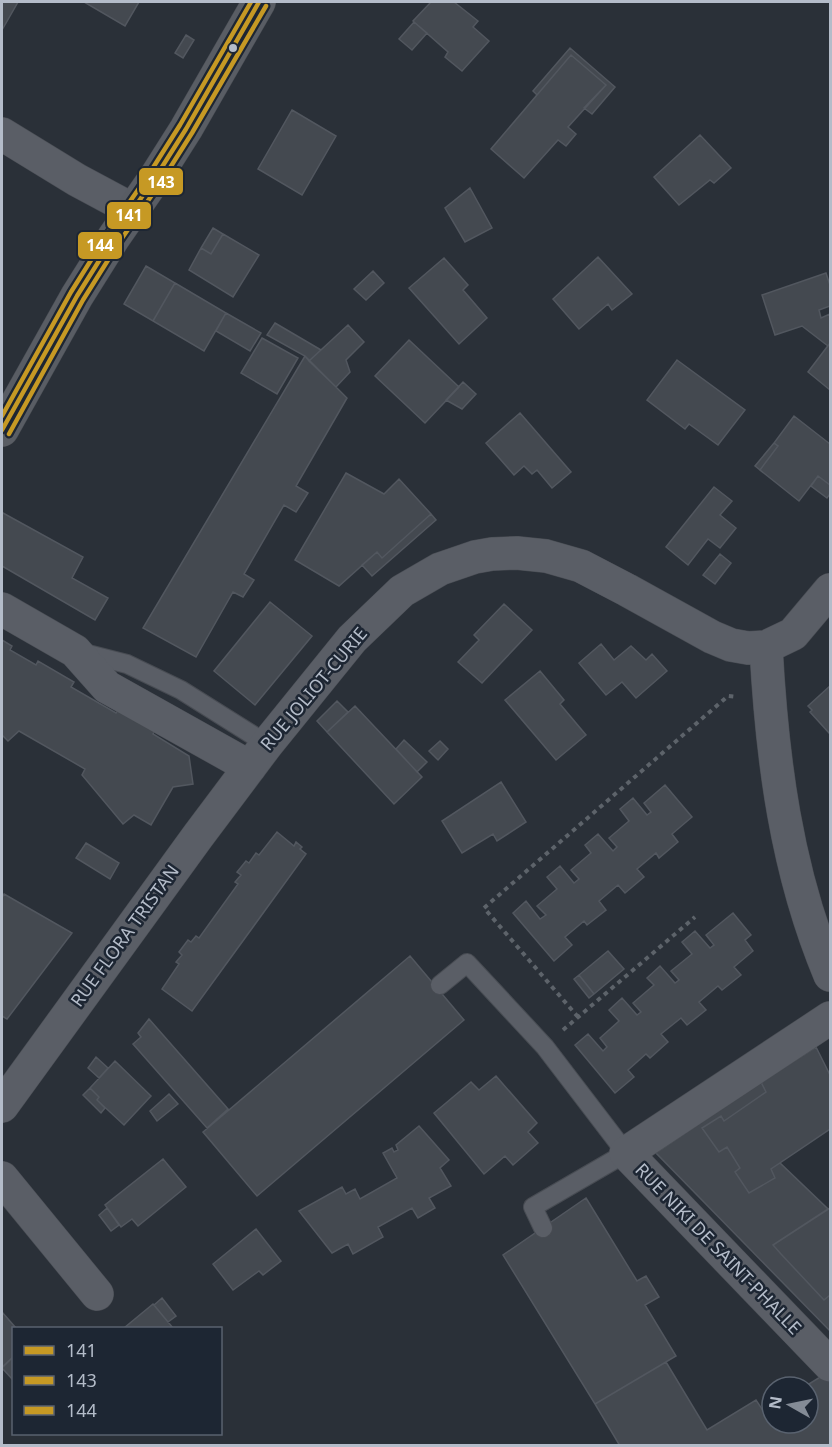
<svg xmlns="http://www.w3.org/2000/svg" width="832" height="1447" viewBox="0 0 832 1447" font-family="'Noto Sans',sans-serif">
<style>
.building{fill:#444950;stroke:#52575f;stroke-width:1.5}
.lines{fill:none;stroke-linecap:round;stroke-linejoin:round}
.service-casing{stroke:#484c53;stroke-width:20}
.minor-casing{stroke:#484c53;stroke-width:34}
.secondary-casing{stroke:#484c53;stroke-width:34}
.path{stroke:#5d636a;stroke-width:4;stroke-dasharray:4.5 4.5;stroke-linecap:butt}
.service{stroke:#5a5e66;stroke-width:18}
.minor{stroke:#5a5e66;stroke-width:33}
.secondary{stroke:#595d64;stroke-width:33}
.bus-1-casing{stroke:#1d2633;stroke-width:9}
.bus-2-casing{stroke:#1d2633;stroke-width:9}
.bus-3-casing{stroke:#1d2633;stroke-width:9}
.bus-1{stroke:#c69924;stroke-width:4.5}
.bus-2{stroke:#c69924;stroke-width:4.5}
.bus-3{stroke:#c69924;stroke-width:4.5}
.bus-dot{fill:#b4bcc9;stroke:#1d2633;stroke-width:2}
.labels{text-anchor:middle;stroke-width:5;stroke-linejoin:round;paint-order:stroke}
.street-label{font-size:18px;fill:#b4bcc9;stroke:#1d2633}
.line-badge{stroke:#1d2633;stroke-width:2}
.badge-label{font-size:16px;text-anchor:middle;font-weight:bold;fill:#fff}
</style>
<rect width="100%" height="100%" fill="#2a3038"/>
<path class="building" d="M 2,2 L 18,2 L 2,30 Z
M 84,2 L 139,2 L 125,26 Z
M 431,2 L 454,2 L 478,21 L 473,27 L 489,41 L 462,71 L 445,57 L 448,52 L 413,21 Z
M 414,22 L 427,33 L 412,50 L 399,39 Z
M 186,35 L 194,40 L 183,58 L 175,53 Z
M 570,48 L 615,87 L 592,114 L 584,108 L 606,85 L 571,55 L 537,95 L 533,91 Z
M 571,55 L 606,85 L 568,127 L 576,134 L 566,146 L 558,140 L 524,178 L 491,149 Z
M 292,110 L 336,136 L 302,195 L 258,169 Z
M 700,135 L 731,168 L 714,183 L 710,180 L 679,205 L 654,177 Z
M 470,188 L 492,228 L 465,242 L 445,208 Z
M 213,228 L 223,234 L 211,254 L 201,248 Z
M 223,234 L 259,255 L 233,297 L 189,270 L 201,248 L 211,254 Z
M 598,257 L 632,294 L 612,310 L 608,304 L 579,329 L 553,299 Z
M 444,258 L 468,285 L 463,290 L 487,318 L 459,344 L 409,288 Z
M 146,266 L 175,283 L 153,321 L 124,304 Z
M 373,271 L 384,283 L 366,300 L 354,289 Z
M 826,273 L 830,285 L 830,306 L 819,310 L 821,318 L 830,314 L 830,343 L 828,346 L 802,326 L 775,335 L 762,295 Z
M 175,283 L 226,313 L 204,351 L 153,321 Z
M 226,313 L 261,333 L 250,351 L 216,331 Z
M 275,323 L 321,350 L 309,361 L 305,356 L 267,335 Z
M 348,325 L 364,342 L 346,360 L 350,372 L 336,387 L 309,361 Z
M 262,338 L 298,358 L 277,394 L 241,373 Z
M 409,340 L 459,387 L 425,423 L 375,376 Z
M 830,343 L 830,390 L 808,372 Z
M 305,356 L 347,398 L 296,486 L 308,493 L 296,512 L 284,505 L 244,574 L 254,580 L 243,597 L 233,592 L 196,657 L 143,628 Z
M 677,360 L 745,410 L 718,445 L 689,424 L 685,429 L 647,400 Z
M 463,382 L 476,394 L 462,409 L 446,400 Z
M 520,413 L 571,472 L 552,488 L 537,470 L 532,474 L 524,466 L 514,475 L 486,443 Z
M 794,416 L 830,444 L 830,485 L 818,476 L 799,501 L 760,470 L 778,446 L 774,443 Z
M 774,443 L 778,446 L 760,470 L 755,466 Z
M 346,473 L 384,494 L 399,479 L 431,514 L 382,558 L 377,552 L 339,586 L 295,560 Z
M 818,476 L 830,485 L 830,494 L 827,498 L 811,486 Z
M 714,487 L 732,501 L 720,515 L 736,528 L 720,548 L 708,539 L 688,565 L 666,547 Z
M 3,513 L 83,557 L 72,578 L 108,598 L 95,620 L 2,566 L 2,515 Z
M 431,514 L 436,520 L 372,576 L 362,565 L 377,552 L 382,558 Z
M 720,554 L 731,563 L 715,584 L 703,575 Z
M 270,602 L 312,636 L 255,705 L 214,671 Z
M 504,604 L 532,630 L 482,683 L 458,662 L 479,640 L 474,635 Z
M 2,640 L 12,646 L 10,650 L 36,665 L 38,661 L 74,682 L 71,687 L 116,713 L 119,709 L 155,730 L 153,734 L 189,756 L 193,784 L 173,787 L 151,825 L 134,815 L 123,824 L 82,775 L 85,769 L 19,731 L 8,741 L 2,735 Z
M 601,644 L 614,660 L 631,646 L 646,660 L 652,654 L 667,671 L 636,698 L 622,682 L 606,695 L 579,663 Z
M 540,671 L 564,700 L 560,704 L 586,735 L 556,760 L 505,700 Z
M 830,686 L 830,734 L 810,712 L 812,710 L 808,706 Z
M 337,701 L 348,712 L 327,732 L 317,721 Z
M 355,706 L 422,777 L 394,804 L 327,732 Z
M 404,740 L 427,762 L 417,772 L 396,749 Z
M 440,741 L 448,749 L 438,760 L 429,751 Z
M 501,782 L 526,822 L 497,841 L 493,834 L 462,853 L 442,821 Z
M 665,785 L 692,817 L 672,834 L 678,842 L 659,858 L 656,853 L 637,869 L 644,877 L 625,893 L 618,885 L 599,901 L 606,910 L 587,925 L 584,921 L 565,937 L 572,945 L 554,961 L 513,913 L 526,901 L 540,919 L 546,915 L 537,906 L 557,889 L 547,877 L 560,866 L 574,883 L 579,879 L 571,870 L 591,853 L 585,845 L 598,834 L 613,851 L 617,847 L 609,838 L 629,821 L 620,809 L 633,798 L 647,815 L 651,812 L 644,803 Z
M 277,832 L 294,846 L 296,842 L 302,847 L 300,849 L 306,854 L 192,1011 L 162,989 L 179,964 L 176,962 L 182,955 L 179,952 L 188,940 L 191,942 L 196,936 L 199,938 L 238,884 L 235,882 L 241,875 L 237,872 L 246,861 L 249,863 L 256,853 L 259,855 Z
M 86,843 L 119,863 L 110,879 L 76,858 Z
M 4,894 L 72,933 L 7,1019 L 2,1016 L 2,898 Z
M 733,913 L 751,935 L 745,940 L 753,951 L 734,967 L 741,975 L 722,990 L 718,986 L 699,1002 L 706,1010 L 687,1025 L 681,1018 L 661,1034 L 668,1042 L 650,1058 L 646,1054 L 628,1070 L 634,1077 L 615,1093 L 575,1045 L 588,1034 L 603,1051 L 607,1047 L 600,1038 L 619,1021 L 609,1010 L 622,998 L 637,1015 L 641,1012 L 633,1003 L 654,985 L 647,978 L 660,966 L 675,983 L 679,980 L 671,971 L 692,954 L 682,942 L 695,931 L 710,948 L 714,945 L 706,935 Z
M 608,951 L 624,969 L 594,994 L 579,975 Z
M 410,956 L 464,1020 L 257,1196 L 203,1132 Z
M 579,975 L 594,994 L 589,998 L 574,979 Z
M 149,1019 L 228,1109 L 207,1128 L 133,1044 L 141,1037 L 138,1033 Z
M 816,1047 L 830,1075 L 830,1129 L 771,1169 L 775,1178 L 749,1193 L 735,1172 L 740,1168 L 727,1147 L 719,1152 L 702,1128 L 721,1116 L 724,1121 L 766,1092 L 761,1082 Z
M 96,1057 L 108,1068 L 99,1078 L 88,1068 Z
M 115,1061 L 151,1096 L 124,1125 L 97,1100 L 99,1097 L 90,1088 Z
M 496,1076 L 537,1123 L 528,1132 L 538,1143 L 513,1165 L 505,1156 L 484,1174 L 434,1113 L 471,1082 L 479,1090 Z
M 761,1082 L 766,1092 L 724,1121 L 721,1116 L 702,1128 L 719,1152 L 727,1147 L 740,1168 L 735,1172 L 749,1193 L 775,1178 L 771,1169 L 780,1163 L 828,1209 L 773,1245 L 781,1254 L 824,1300 L 830,1295 L 830,1331 L 656,1153 Z
M 90,1088 L 99,1097 L 97,1100 L 105,1108 L 101,1113 L 83,1095 Z
M 169,1094 L 178,1104 L 157,1121 L 150,1111 Z
M 419,1126 L 449,1160 L 440,1168 L 451,1186 L 429,1198 L 435,1208 L 418,1218 L 412,1208 L 378,1227 L 383,1237 L 353,1254 L 348,1244 L 332,1253 L 299,1211 L 342,1187 L 346,1194 L 355,1189 L 360,1199 L 397,1178 L 383,1153 L 392,1148 L 394,1152 L 398,1150 L 396,1145 Z
M 163,1159 L 186,1187 L 138,1226 L 132,1219 L 121,1227 L 105,1205 Z
M 586,1198 L 637,1281 L 646,1276 L 659,1297 L 645,1305 L 676,1356 L 595,1404 L 503,1255 Z
M 107,1208 L 119,1225 L 111,1231 L 99,1215 Z
M 830,1208 L 830,1295 L 824,1300 L 781,1254 L 773,1245 Z
M 256,1229 L 281,1261 L 263,1275 L 259,1271 L 233,1290 L 213,1264 Z
M 162,1298 L 176,1316 L 168,1322 L 154,1305 Z
M 153,1304 L 173,1328 L 124,1328 Z
M 2,1312 L 16,1328 L 14,1328 L 14,1356 L 2,1367 Z
M 14,1356 L 14,1381 L 2,1368 Z
M 666,1362 L 707,1430 L 756,1400 L 764,1412 L 772,1406 L 772,1423 L 808,1423 L 808,1387 L 804,1387 L 825,1374 L 830,1380 L 830,1446 L 620,1446 L 595,1404 Z"/>
<g class="lines">
<g class="service-casing">
<path id="service" d="M 80,652 L 127,664 L 181,690 L 267,744
M 440,985 L 467,963 L 545,1047 L 626,1153 L 533,1207 L 543,1228"/>
</g>
<g class="minor-casing">
<path id="minor" d="M 2,134 L 77,180 L 133,210
M 2,609 L 75,651 L 107,687 L 250,767
M 766,647 C 772,759 786,870 830,975
M 830,1018 L 626,1153 L 830,1365
M 2,1106 L 198,836 L 267,744 L 352,639 L 402,591 L 440,569 L 475,557 L 492,554 L 517,553 L 546,556 L 581,566 L 627,590 L 712,637 L 731,645 L 748,648 L 766,647 L 793,634 L 830,590
M 2,1178 L 97,1294"/>
</g>
<g class="secondary-casing">
<path id="secondary" d="M 2,430 L 77,296 L 114,237 L 155,178 L 186,129 L 259,2"/>
</g>
<path class="path" d="M 578,1017 L 484,908 L 728,696 L 737,697
M 563,1030 L 695,917"/>
<use href="#service" class="service"/>
<use href="#minor" class="minor"/>
<use href="#secondary" class="secondary"/>
<g class="bus-1-casing">
<path id="bus-1" d="M 2,430 L 77,296 L 114,237 L 155,178 L 186,129 L 259,2"/>
</g>
<g class="bus-2-casing">
<path id="bus-2" d="M 9,434 L 83,300 L 120,241 L 161,182 L 192,133 L 266,6"/>
</g>
<g class="bus-3-casing">
<path id="bus-3" d="M 2,416 L 71,292 L 108,233 L 149,174 L 180,125 L 251,2"/>
</g>
<use href="#bus-1" class="bus-1"/>
<use href="#bus-2" class="bus-2"/>
<use href="#bus-3" class="bus-3"/>
</g>
<circle class="bus-dot" cx="233" cy="48" r="5"/>
<g class="labels">
<g class="street-label">
<text transform="translate(314 689) rotate(-50)" y="6">RUE JOLIOT-CURIE</text>
<text transform="translate(125 936) rotate(-54)" y="6">RUE FLORA TRISTAN</text>
<text transform="translate(718 1249) rotate(46)" y="6">RUE NIKI DE SAINT-PHALLE</text>
</g>
</g>
<g class="line-badge">
<rect x="138" y="167" width="46" height="29" rx="6" fill="#c69924"/>
<rect x="106" y="201" width="46" height="29" rx="6" fill="#c69924"/>
<rect x="77" y="231" width="46" height="29" rx="6" fill="#c69924"/>
</g>
<g class="badge-label">
<text x="161" y="188">143</text>
<text x="129" y="221">141</text>
<text x="100" y="251">144</text>
</g>
<rect width="832" height="1447" fill="none" stroke="#b4bcc9" stroke-width="6"/>
<rect x="12" y="1327" width="210" height="108" fill="#1d2633" stroke="#59626f" stroke-width="1.5"/>
<rect x="24" y="1346" width="30" height="9" fill="#c69924" stroke="#59626f" stroke-width="1.5"/>
<text x="66" y="1357" font-size="18" fill="#b4bcc9">141</text>
<rect x="24" y="1376" width="30" height="9" fill="#c69924" stroke="#59626f" stroke-width="1.5"/>
<text x="66" y="1387" font-size="18" fill="#b4bcc9">143</text>
<rect x="24" y="1406" width="30" height="9" fill="#c69924" stroke="#59626f" stroke-width="1.5"/>
<text x="66" y="1417" font-size="18" fill="#b4bcc9">144</text>
<g transform="translate(790 1405) rotate(279)"><circle r="28" fill="#1d2633" stroke="#59626f" stroke-width="1.5"/>
<path d="M0-4.5L10 22L0 15L-10 22Z" fill="#848b96"/>
<text y="-9" font-size="16" font-weight="bold" text-anchor="middle" fill="#b4bcc9">N</text>
</g>
</svg>
